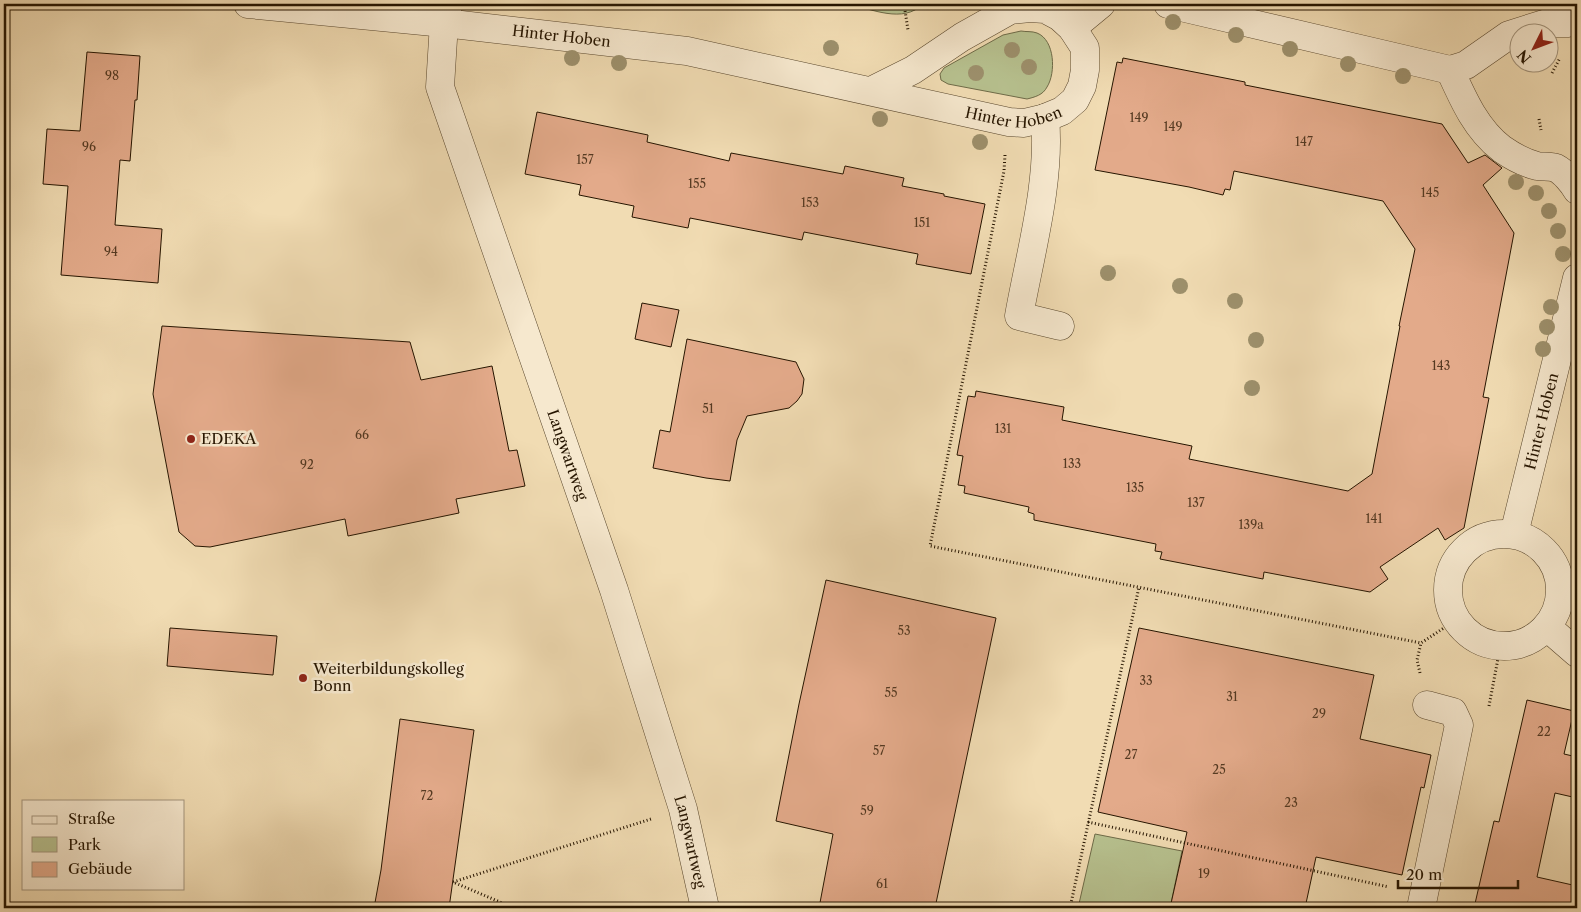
<svg xmlns="http://www.w3.org/2000/svg" width="1581" height="912" viewBox="0 0 1581 912" font-family="'Libre Caslon Text',serif">
<style>
.green{fill:#b7c18f;stroke:#6e6b48}
.building{fill:#e3aa8a;stroke:#261500}
.lines{fill:none;stroke-linecap:round;stroke-linejoin:round}
.minor-casing{stroke:#59472d;stroke-width:29}
.path{stroke:#261500;stroke-width:3;stroke-dasharray:1 2.5;stroke-linecap:butt}
.minor{stroke:#f6e8ce;stroke-width:28}
.tree{fill:#9d906c}
.poi-dot{fill:#8f2418;stroke:#f6e8ce;stroke-width:2}
.labels{text-anchor:middle;stroke-width:5;stroke-linejoin:round;paint-order:stroke}
.number-label{font-size:12px;fill:#553a22}
.street-label{font-size:15px;fill:#261500;stroke:#f6e8ce}
.poi-label{font-size:15px;fill:#261500;stroke:#f6e8ce;text-anchor:start}
</style>
<rect width="100%" height="100%" fill="#f1dcb3"/>
<filter id="stains"><feTurbulence type="fractalNoise" baseFrequency=".004" numOctaves="4"/><feColorMatrix values="0 0 0 0 .2 0 0 0 0 .09 0 0 0 0 .02 0 0 0 .5 -.17"/></filter>
<radialGradient id="worn" r=".72"><stop offset=".6" stop-color="#630" stop-opacity="0"/><stop offset="1" stop-color="#630" stop-opacity=".3"/></radialGradient>
<path class="green" d="M 848,4 L 923,4 C 903,24 872,9 848,4 Z
M 1021,31 C 1026,32 1032,31 1037,33 C 1055,40 1056,73 1047,87 C 1043,95 1035,97 1027,99 L 948,84 L 941,80 L 940,74 L 944,68 L 1003,35 Z
M 1095,834 L 1182,851 L 1170,908 L 1078,908 Z"/>
<path class="building" d="M 87,52 L 140,56 L 137,100 L 135,100 L 130,161 L 120,160 L 115,225 L 162,229 L 158,283 L 61,275 L 68,186 L 43,184 L 47,129 L 80,131 Z
M 1123,58 L 1245,82 L 1245,85 L 1442,124 L 1468,163 L 1485,155 L 1502,168 L 1483,185 L 1514,233 L 1483,397 L 1489,398 L 1464,528 L 1445,540 L 1438,528 L 1380,567 L 1388,579 L 1370,592 L 1264,572 L 1263,579 L 1160,559 L 1162,552 L 1155,551 L 1156,544 L 1034,520 L 1034,514 L 1028,512 L 1029,507 L 964,493 L 965,486 L 958,485 L 963,456 L 957,455 L 968,396 L 975,397 L 976,391 L 1064,407 L 1062,420 L 1192,446 L 1189,459 L 1348,491 L 1372,474 L 1400,326 L 1399,326 L 1415,249 L 1383,201 L 1234,171 L 1230,190 L 1225,189 L 1223,195 L 1189,187 L 1095,170 L 1117,62 L 1122,63 Z
M 537,112 L 648,135 L 647,142 L 729,161 L 731,153 L 843,174 L 845,166 L 904,178 L 902,186 L 944,194 L 944,196 L 985,204 L 971,274 L 916,264 L 918,254 L 804,232 L 802,240 L 690,218 L 688,228 L 632,217 L 634,206 L 579,195 L 581,185 L 525,174 Z
M 642,303 L 679,310 L 671,347 L 635,339 Z
M 162,326 L 410,342 L 421,380 L 492,366 L 509,451 L 517,450 L 525,486 L 456,499 L 459,513 L 348,536 L 345,519 L 210,547 L 195,546 L 179,532 L 153,394 Z
M 687,339 L 796,362 L 804,379 L 802,394 L 797,401 L 789,408 L 747,416 L 737,440 L 730,481 L 706,478 L 653,468 L 660,430 L 670,432 Z
M 826,580 L 996,618 L 935,908 L 819,908 L 833,834 L 776,821 L 799,704 Z
M 170,628 L 277,636 L 273,675 L 167,666 Z
M 1139,628 L 1374,675 L 1360,739 L 1431,755 L 1424,788 L 1421,787 L 1402,875 L 1316,857 L 1305,908 L 1170,908 L 1187,832 L 1098,812 Z
M 1527,700 L 1574,711 L 1564,754 L 1577,757 L 1577,798 L 1555,793 L 1537,877 L 1577,886 L 1577,908 L 1474,908 L 1494,821 L 1499,822 Z
M 400,719 L 474,730 L 449,908 L 374,908 L 381,870 Z"/>
<g class="lines">
<g class="minor-casing">
<g id="minor">
<path id="s1" d="M 248,4 L 444,23 L 687,51 L 1009,122 L 1024,123 L 1045,118 L 1062,111 L 1075,100 L 1082,86 L 1085,70 L 1085,48 L 1072,28 L 1060,17 L 1045,9 L 1030,8 L 1010,10 L 962,37 L 913,70 L 871,91"/>
<path d="M 1168,4 L 1450,70"/>
<path id="s2" d="M 448,5 L 444,23 L 440,87 L 614,590 L 683,809 L 705,908"/>
<path d="M 1577,20 L 1567,23 L 1547,23 L 1509,35 L 1466,65 L 1450,70 C 1463,99 1476,129 1502,149 C 1512,156 1525,163 1537,166 C 1543,167 1550,166 1556,168 C 1564,172 1573,183 1577,190"/>
<path d="M 1072,28 L 1101,4"/>
<path d="M 1045,118 C 1051,181 1030,254 1019,316 L 1060,326"/>
<circle cx="1504" cy="590" r="56"/>
<path id="s3" d="M 1514,534 L 1577,278"/>
<path d="M 1547,627 L 1577,653"/>
<path d="M 1421,908 L 1459,725 L 1453,712 L 1427,705"/>
</g>
</g>
<path class="path" d="M 904,4 L 908,30
M 1552,73 L 1560,58
M 1539,119 L 1541,130
M 1005,155 L 1004,171 L 930,546 L 1421,643 L 1456,620
M 1420,673 L 1417,660 L 1421,643
M 1489,706 L 1500,648
M 1088,822 L 1389,887
M 514,908 L 453,882 L 651,819
M 1070,908 L 1139,587"/>
<use href="#minor" class="minor"/>
</g>
<g class="tree">
<circle cx="1173" cy="22" r="8"/>
<circle cx="1236" cy="35" r="8"/>
<circle cx="831" cy="48" r="8"/>
<circle cx="1290" cy="49" r="8"/>
<circle cx="1012" cy="50" r="8"/>
<circle cx="572" cy="58" r="8"/>
<circle cx="619" cy="63" r="8"/>
<circle cx="1348" cy="64" r="8"/>
<circle cx="1029" cy="67" r="8"/>
<circle cx="976" cy="73" r="8"/>
<circle cx="1403" cy="76" r="8"/>
<circle cx="880" cy="119" r="8"/>
<circle cx="980" cy="142" r="8"/>
<circle cx="1516" cy="182" r="8"/>
<circle cx="1536" cy="193" r="8"/>
<circle cx="1549" cy="211" r="8"/>
<circle cx="1558" cy="231" r="8"/>
<circle cx="1563" cy="254" r="8"/>
<circle cx="1108" cy="273" r="8"/>
<circle cx="1180" cy="286" r="8"/>
<circle cx="1235" cy="301" r="8"/>
<circle cx="1551" cy="307" r="8"/>
<circle cx="1547" cy="327" r="8"/>
<circle cx="1256" cy="340" r="8"/>
<circle cx="1543" cy="349" r="8"/>
<circle cx="1252" cy="388" r="8"/>
</g>
<g class="poi-dot">
<circle cx="191" cy="439" r="5"/>
<circle cx="303" cy="678" r="5"/>
</g>
<g class="labels">
<g class="number-label">
<text x="112" y="80">98</text>
<text x="1139" y="122">149</text>
<text x="1173" y="131">149</text>
<text x="1304" y="146">147</text>
<text x="89" y="151">96</text>
<text x="585" y="164">157</text>
<text x="697" y="188">155</text>
<text x="1430" y="197">145</text>
<text x="810" y="207">153</text>
<text x="922" y="227">151</text>
<text x="111" y="256">94</text>
<text x="1441" y="370">143</text>
<text x="708" y="413">51</text>
<text x="1003" y="433">131</text>
<text x="362" y="439">66</text>
<text x="1072" y="468">133</text>
<text x="307" y="469">92</text>
<text x="1135" y="492">135</text>
<text x="1196" y="507">137</text>
<text x="1374" y="523">141</text>
<text x="1251" y="529">139a</text>
<text x="904" y="635">53</text>
<text x="1146" y="685">33</text>
<text x="891" y="697">55</text>
<text x="1232" y="701">31</text>
<text x="1319" y="718">29</text>
<text x="1544" y="736">22</text>
<text x="879" y="755">57</text>
<text x="1131" y="759">27</text>
<text x="1219" y="774">25</text>
<text x="427" y="800">72</text>
<text x="1291" y="807">23</text>
<text x="867" y="815">59</text>
<text x="1204" y="878">19</text>
<text x="882" y="888">61</text>
</g>
<g class="street-label">
<text dy="5" stroke="none"><textPath href="#s1" startOffset="315">Hinter Hoben</textPath></text>
<text dy="5" stroke="none"><textPath href="#s1" startOffset="776">Hinter Hoben</textPath></text>
<text dy="5" stroke="none"><textPath href="#s3" startOffset="116">Hinter Hoben</textPath></text>
<text dy="5" stroke="none"><textPath href="#s2" startOffset="472">Langwartweg</textPath></text>
<text dy="5" stroke="none"><textPath href="#s2" startOffset="878">Langwartweg</textPath></text>
</g>
<g class="poi-label">
<text x="201" y="444">EDEKA</text>
<text x="313" y="674">Weiterbildungskolleg<tspan x="313" dy="17">Bonn</tspan></text>
</g>
</g>
<rect width="1581" height="912" fill="none" stroke="#f1dcb3" stroke-width="20"/>
<rect x="5" y="5" width="1571" height="902" fill="none" stroke="#261500" stroke-width="2.5"/>
<rect x="10" y="10" width="1561" height="892" fill="none" stroke="#261500"/>
<rect x="22" y="800" width="162" height="90" fill="#f6e8ce" stroke="#a3947c"/>
<rect x="32" y="816" width="25" height="8" fill="#f6e8ce" stroke="#a3947c"/>
<text x="68" y="824" font-size="15" fill="#261500">Straße</text>
<rect x="32" y="837" width="25" height="15" fill="#b7c18f" stroke="#a3947c"/>
<text x="68" y="850" font-size="15" fill="#261500">Park</text>
<rect x="32" y="862" width="25" height="15" fill="#e3aa8a" stroke="#a3947c"/>
<text x="68" y="874" font-size="15" fill="#261500">Gebäude</text>
<g transform="translate(1534 48) rotate(228)"><circle r="24" fill="#f6e8ce" stroke="#a3947c"/>
<path d="M0-4L9 19L0 12L-9 19Z" fill="#8f2418"/>
<text y="-8" font-size="14" font-weight="bold" text-anchor="middle" fill="#261500">N</text>
</g>
<path d="M1398 880v8h120v-8" fill="none" stroke="#261500" stroke-width="2.5"/>
<text x="1406" y="880" font-size="15" fill="#261500" stroke="#f6e8ce" stroke-width="4" paint-order="stroke">20 m</text>
<rect width="100%" height="100%" filter="url(#stains)"/>
<rect width="100%" height="100%" fill="url(#worn)"/>
</svg>
